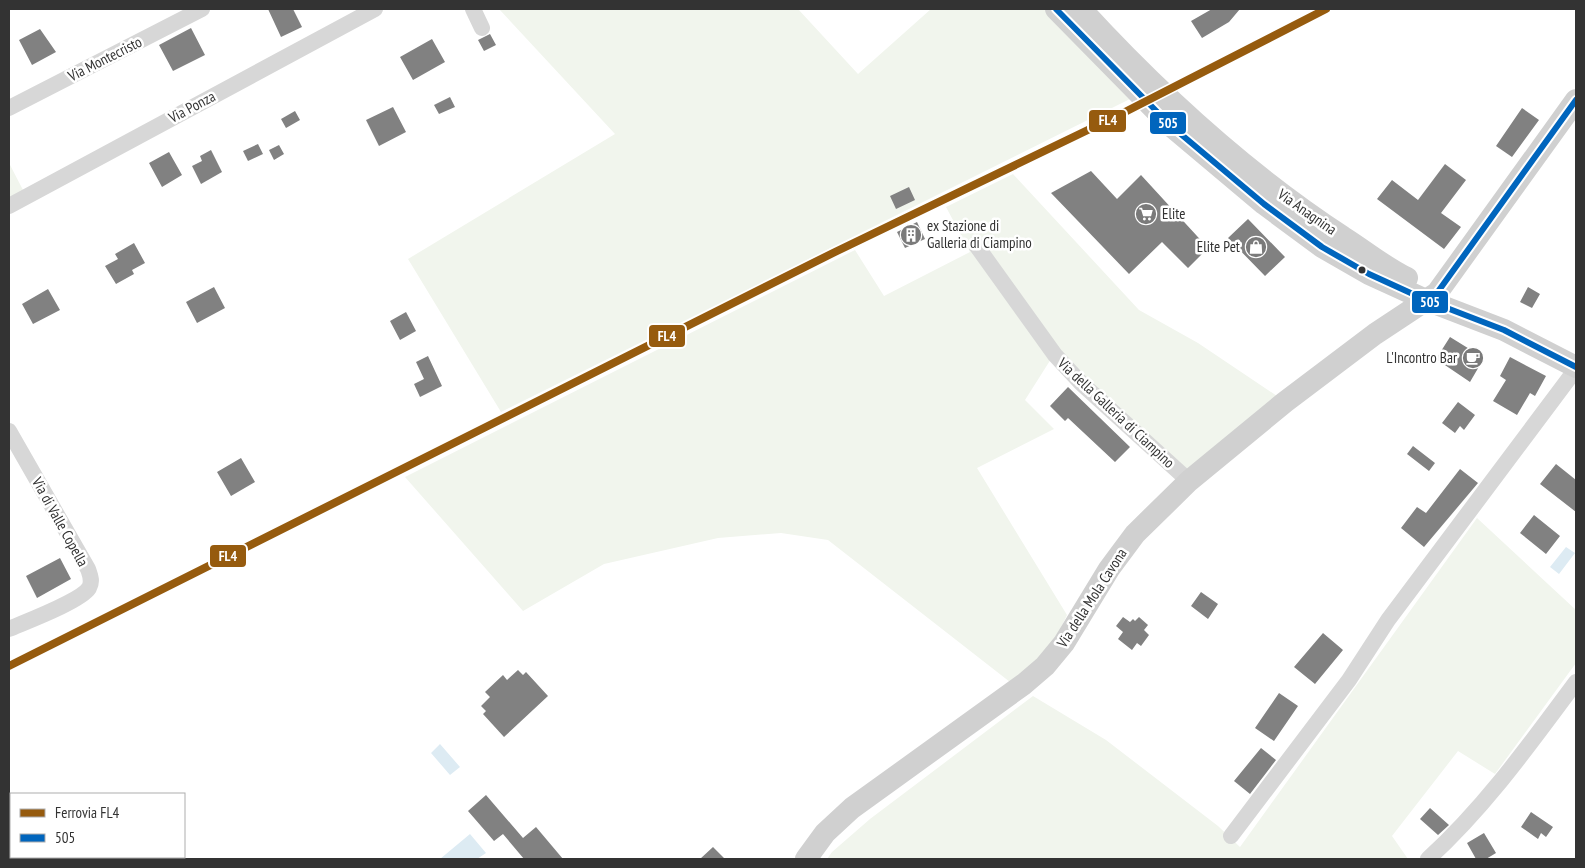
<svg xmlns="http://www.w3.org/2000/svg" width="1585" height="868" viewBox="0 0 1585 868" font-family="'PT Sans Narrow',sans-serif">
<style>
.green{fill:#f1f5ed}
.water{fill:#ddebf3}
.building{fill:#818181}
.lines{fill:none;stroke-linecap:round;stroke-linejoin:round}
.street{stroke:#d7d7d7;stroke-width:16}
.secondary{stroke:#d0d0d0;stroke-width:22}
.bus-1-casing{stroke:#fff;stroke-width:10}
.bus-1{stroke:#0065bd;stroke-width:6}
.rail-1-casing{stroke:#fff;stroke-width:11}
.rail-1{stroke:#965b0e;stroke-width:8}
.bus-dot{fill:#333;stroke:#fff;stroke-width:2}
.labels{text-anchor:middle;stroke-width:5;stroke-linejoin:round;paint-order:stroke}
.street-label{font-size:15px;fill:#333;stroke:#fff}
.poi-label{font-size:15px;fill:#333;stroke:#fff;text-anchor:start}
.line-badge{stroke:#fff;stroke-width:2}
.badge-label{font-size:14px;text-anchor:middle;font-weight:bold;fill:#fff}
</style>
<rect width="100%" height="100%" fill="#fff"/>
<path class="green" d="M 499,9 L 798,9 L 858,74 L 931,9 L 1045,9 L 1130,99 L 501,412 L 408,259 L 615,134 Z
M 9,163 L 23,190 L 9,198 Z
M 1013,174 L 1139,310 L 1198,343 L 1277,396 L 1189,471 L 1090,384 L 1058,348 L 1025,400 L 1054,429 L 977,468 L 1067,615 C 1050,651 1042,658 1010,682 L 828,540 L 781,533 L 718,538 L 604,564 L 523,611 L 405,477 L 855,250 L 884,296 L 970,252 L 946,207 Z
M 1477,518 L 1576,610 L 1576,663 L 1495,774 L 1458,751 L 1392,836 L 1408,859 L 827,859 L 832,852 L 870,819 L 1033,696 L 1106,740 L 1218,826 L 1240,847 Z"/>
<path class="water" d="M 1566,547 L 1575,553 L 1559,574 L 1550,567 Z
M 440,744 L 460,767 L 450,775 L 431,753 Z
M 470,834 L 486,853 L 477,859 L 440,859 Z"/>
<path class="building" d="M 268,9 L 293,9 L 302,27 L 281,37 Z
M 1212,9 L 1240,9 L 1229,22 L 1202,38 L 1191,21 Z
M 191,28 L 205,55 L 173,71 L 159,45 Z
M 40,29 L 56,52 L 32,65 L 19,40 Z
M 490,34 L 496,45 L 484,51 L 478,40 Z
M 432,39 L 445,62 L 413,80 L 400,57 Z
M 450,97 L 455,107 L 439,114 L 434,105 Z
M 393,107 L 406,132 L 379,146 L 366,120 Z
M 1522,108 L 1539,120 L 1512,157 L 1496,146 Z
M 295,111 L 300,120 L 286,128 L 281,119 Z
M 258,144 L 263,154 L 248,161 L 243,151 Z
M 279,145 L 284,154 L 274,160 L 269,150 Z
M 211,150 L 222,172 L 201,184 L 192,166 L 202,161 L 200,156 Z
M 169,152 L 182,175 L 162,187 L 149,163 Z
M 1445,164 L 1466,180 L 1441,213 L 1461,227 L 1444,249 L 1377,199 L 1392,180 L 1418,200 Z
M 1091,171 L 1117,199 L 1141,175 L 1208,248 L 1188,268 L 1162,242 L 1129,274 L 1051,193 Z
M 909,187 L 915,200 L 896,209 L 890,196 Z
M 1248,219 L 1285,257 L 1265,276 L 1228,238 Z
M 917,222 L 925,239 L 905,248 L 897,232 Z
M 134,243 L 145,263 L 132,270 L 134,274 L 116,284 L 105,266 L 118,259 L 115,254 Z
M 214,287 L 225,308 L 197,323 L 186,302 Z
M 1528,287 L 1540,294 L 1532,308 L 1520,302 Z
M 48,289 L 60,310 L 33,324 L 22,304 Z
M 406,312 L 416,331 L 400,340 L 390,321 Z
M 1450,337 L 1484,358 L 1470,382 L 1436,359 Z
M 428,356 L 442,386 L 420,397 L 414,384 L 424,379 L 416,362 Z
M 1510,357 L 1546,376 L 1535,396 L 1530,393 L 1517,415 L 1493,401 L 1506,380 L 1500,376 Z
M 1068,387 L 1130,447 L 1115,462 L 1068,418 L 1065,421 L 1050,406 Z
M 1458,402 L 1475,415 L 1464,430 L 1460,426 L 1455,433 L 1442,423 Z
M 1413,446 L 1435,463 L 1429,471 L 1407,454 Z
M 241,458 L 255,482 L 231,496 L 217,472 Z
M 1556,464 L 1576,480 L 1576,512 L 1540,484 Z
M 1460,469 L 1478,483 L 1424,547 L 1401,528 L 1417,507 L 1426,513 Z
M 1534,515 L 1560,536 L 1546,554 L 1520,533 Z
M 60,558 L 71,579 L 37,598 L 26,576 Z
M 1201,592 L 1218,604 L 1208,619 L 1191,606 Z
M 1123,617 L 1130,622 L 1133,619 L 1135,621 L 1139,617 L 1148,625 L 1144,630 L 1149,635 L 1141,646 L 1137,643 L 1132,650 L 1118,639 L 1123,632 L 1116,626 Z
M 1323,633 L 1343,650 L 1315,684 L 1294,667 Z
M 518,670 L 523,675 L 526,672 L 548,696 L 504,737 L 483,714 L 486,711 L 481,706 L 490,697 L 485,692 L 503,675 L 507,680 Z
M 1279,693 L 1298,706 L 1274,741 L 1255,728 Z
M 1261,748 L 1276,760 L 1250,794 L 1234,781 Z
M 486,795 L 523,838 L 536,827 L 563,859 L 524,859 L 503,834 L 494,841 L 468,811 Z
M 1430,808 L 1449,825 L 1438,835 L 1420,819 Z
M 1531,812 L 1553,827 L 1546,837 L 1541,833 L 1538,839 L 1521,827 Z
M 1484,833 L 1496,853 L 1486,859 L 1476,859 L 1467,843 Z
M 713,847 L 725,859 L 700,859 Z"/>
<g class="lines">
<path class="street" d="M 473,9 L 482,28
M 9,108 L 202,9
M 9,206 L 375,9
M 976,245 L 1055,355 L 1081,383 L 1189,481
M 9,431 L 88,569 C 90,575 93,581 89,588 C 81,601 25,622 9,629
M 1231,836 L 1349,680 L 1388,620 L 1576,369
M 1428,859 C 1485,807 1530,744 1576,682"/>
<path class="secondary" d="M 1056,9 L 1170,125 L 1264,204 L 1322,247 L 1369,274 L 1426,300 L 1504,330 L 1576,367
M 1081,9 C 1160,95 1245,173 1343,237 C 1364,250 1384,267 1407,278
M 806,859 L 825,833 L 852,808 L 1024,684 L 1045,666 L 1064,643 L 1109,569 L 1135,534 L 1189,481 L 1285,402 L 1375,334 L 1437,293 L 1576,100"/>
<g class="bus-1-casing">
<path id="bus-1" d="M 1056,9 L 1170,125 L 1264,204 L 1322,247 L 1369,274 L 1426,300 L 1504,330 L 1576,367
M 1426,300 L 1437,293 L 1576,100"/>
</g>
<use href="#bus-1" class="bus-1"/>
<g class="rail-1-casing">
<path id="rail-1" d="M 9,666 L 835,252 L 1121,114 L 1326,9"/>
</g>
<use href="#rail-1" class="rail-1"/>
</g>
<defs>
<g id="supermarket-disc" transform="scale(1.125)"><circle r="9.5" fill="#7a7a7a" stroke="#fff"/><path d="M-6-5.5h2.5l.6 2H6L4.5 2H-2.5L-4.4-4H-6ZM-1.5 3.2a1.3 1.3 0 1 0 .1 0ZM3 3.2a1.3 1.3 0 1 0 .1 0Z" fill="#fff"/></g>
<g id="building-disc" transform="scale(1.125)"><circle r="9.5" fill="#7a7a7a" stroke="#fff"/><path d="M-4-6H4V6H1V3H-1V6H-4ZM-2.5-4.3h1.7v1.8h-1.7ZM.8-4.3h1.7v1.8H.8ZM-2.5-1h1.7V.8h-1.7ZM.8-1h1.7V.8H.8Z" fill="#fff"/></g>
<g id="shop-disc" transform="scale(1.125)"><circle r="9.5" fill="#7a7a7a" stroke="#fff"/><path d="M-5-2.5h2.3a2.7 3.5 0 0 1 5.4 0H5L5.5 6h-11ZM-1.5-2.5h3a1.5 2.3 0 0 0-3 0Z" fill="#fff"/></g>
<g id="cafe-disc" transform="scale(1.125)"><circle r="9.5" fill="#7a7a7a" stroke="#fff"/><path d="M-5.5-4.5H6V0H3Q3 3.5 0 3.5H-2.5Q-5.5 3.5-5.5 0ZM3-3.2v2h1.7v-2ZM-6 4.5H4V6H-6Z" fill="#fff"/></g>
</defs>
<g fill-rule="evenodd">
<use href="#supermarket-disc" x="1146" y="214"/>
<use href="#building-disc" x="911" y="235"/>
<use href="#shop-disc" x="1256" y="247"/>
<use href="#cafe-disc" x="1473" y="358"/>
</g>
<circle class="bus-dot" cx="1362" cy="270" r="4.5"/>
<g class="labels">
<g class="street-label">
<text transform="translate(105 59) rotate(-27)" y="5">Via Montecristo</text>
<text transform="translate(192 107) rotate(-28)" y="5">Via Ponza</text>
<text transform="translate(1307 212) rotate(35)" y="5">Via Anagnina</text>
<text transform="translate(1116 413) rotate(43)" y="5">Via della Galleria di Ciampino</text>
<text transform="translate(60 522) rotate(61)" y="5">Via di Valle Copella</text>
<text transform="translate(1092 598) rotate(-57)" y="5">Via della Mola Cavona</text>
</g>
<g class="poi-label">
<text x="1162" y="219">Elite</text>
<text x="927" y="231">ex Stazione di<tspan x="927" dy="17">Galleria di Ciampino</tspan></text>
<text x="1240" y="252" text-anchor="end">Elite Pet</text>
<text x="1457" y="363" text-anchor="end">L'Incontro Bar</text>
</g>
</g>
<g class="line-badge">
<rect x="1088" y="109" width="39" height="24" rx="5" fill="#965b0e"/>
<rect x="1149" y="111" width="38" height="24" rx="5" fill="#0065bd"/>
<rect x="1411" y="290" width="38" height="24" rx="5" fill="#0065bd"/>
<rect x="648" y="324" width="38" height="24" rx="5" fill="#965b0e"/>
<rect x="209" y="544" width="38" height="24" rx="5" fill="#965b0e"/>
</g>
<g class="badge-label">
<text x="1108" y="125">FL4</text>
<text x="1168" y="128">505</text>
<text x="1430" y="307">505</text>
<text x="667" y="341">FL4</text>
<text x="228" y="561">FL4</text>
</g>
<rect width="1585" height="868" fill="none" stroke="#333333" stroke-width="20"/>
<rect x="10" y="793" width="175" height="65" fill="#ffffff" stroke="#adadad"/>
<rect x="20" y="809" width="25" height="8" fill="#965b0e" stroke="#adadad"/>
<text x="55" y="818" font-size="15" fill="#333333">Ferrovia FL4</text>
<rect x="20" y="834" width="25" height="8" fill="#0065bd" stroke="#adadad"/>
<text x="55" y="843" font-size="15" fill="#333333">505</text>
</svg>
